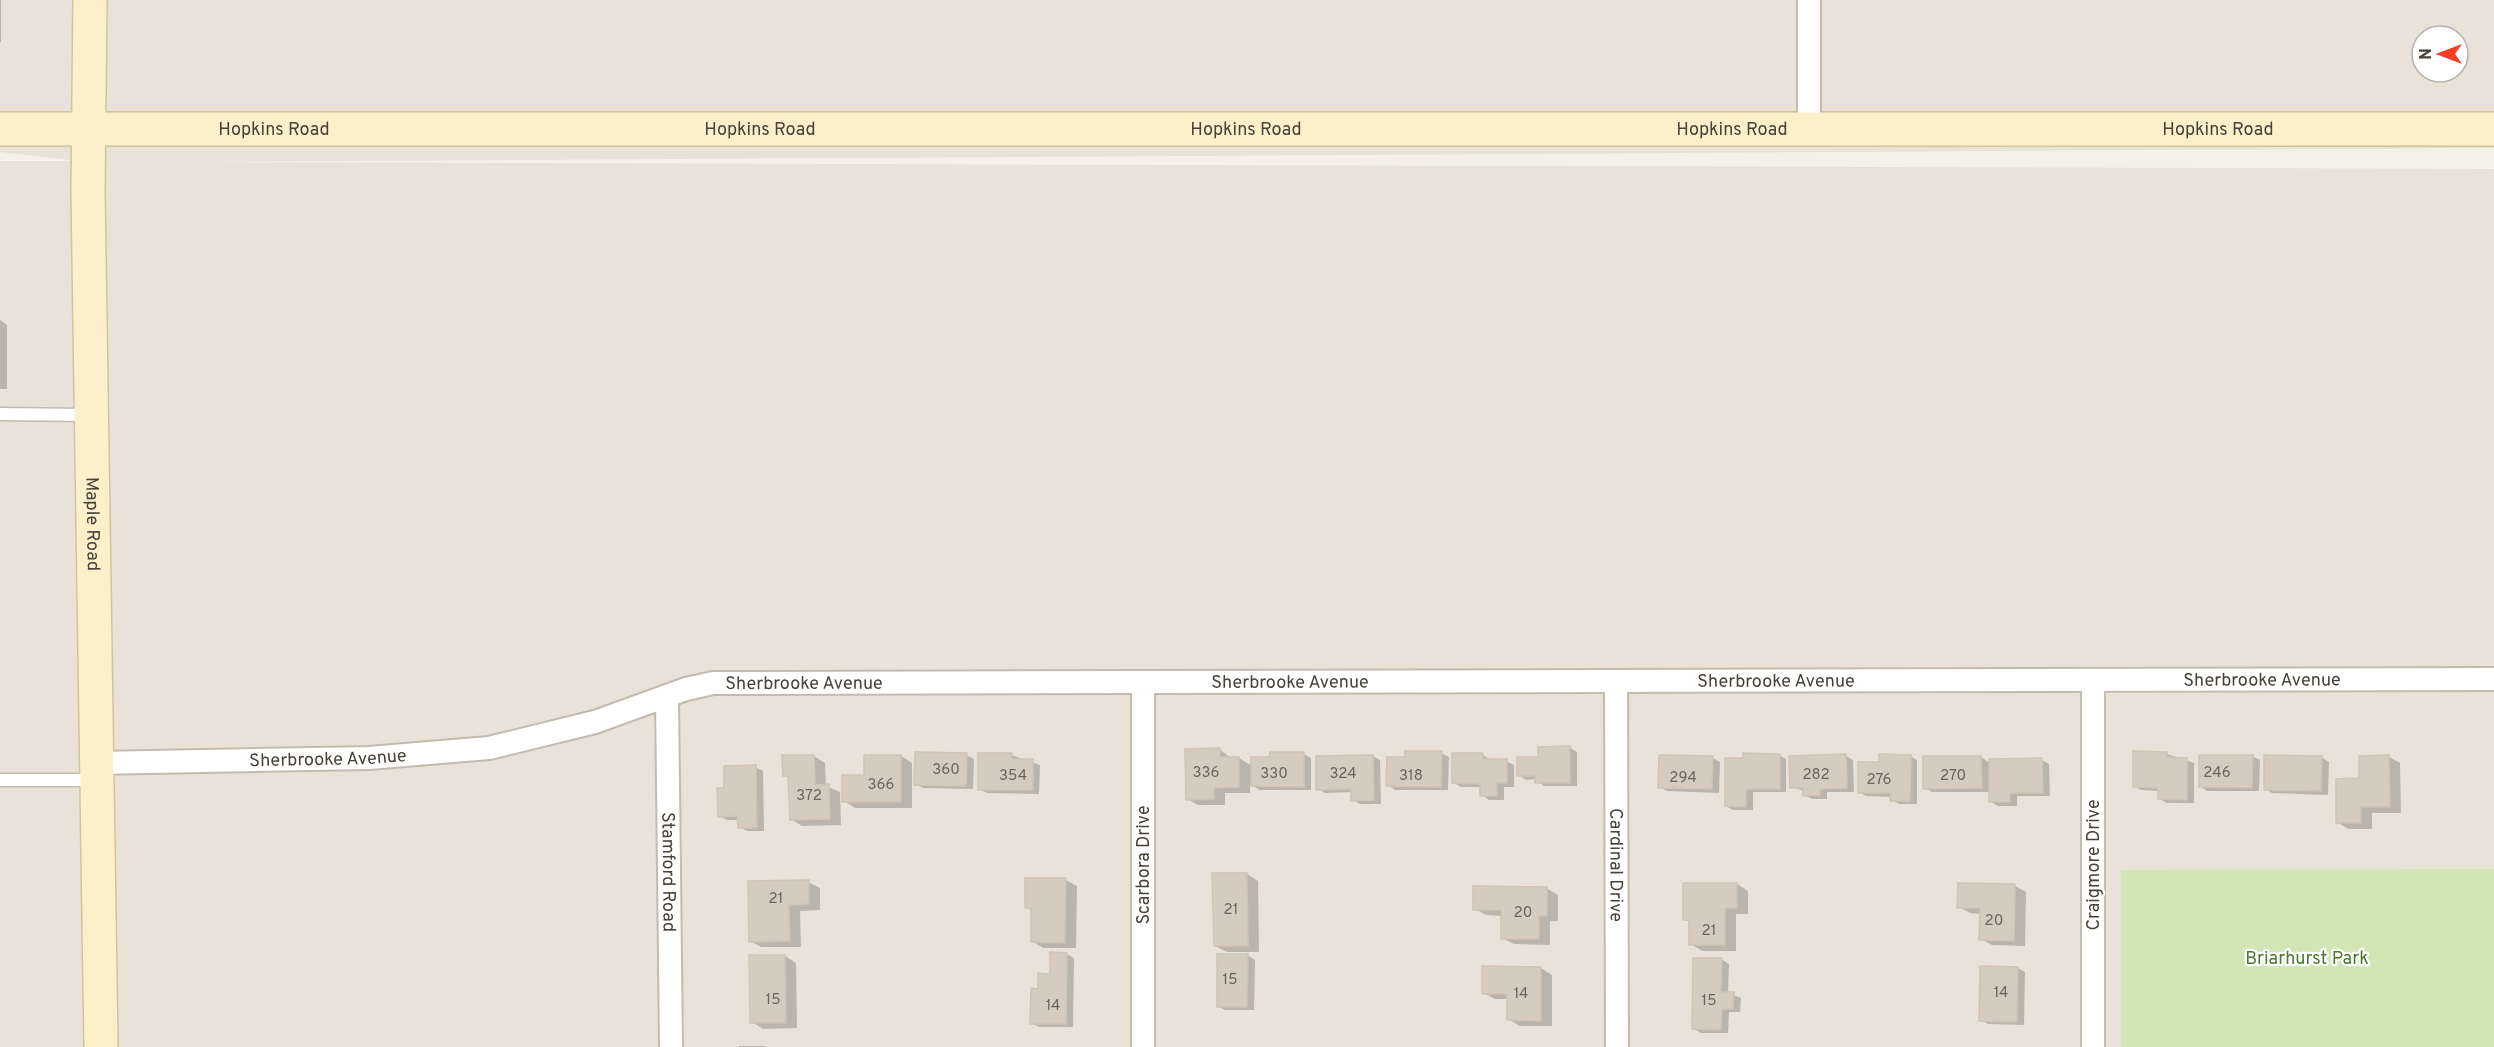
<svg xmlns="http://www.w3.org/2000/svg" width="2494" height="1047" viewBox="0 0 2494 1047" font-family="Overpass,sans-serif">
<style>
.residential{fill:#e8e2d8;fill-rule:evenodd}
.green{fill:#d0e6b4}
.shadow{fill:#0003}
.building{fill:#d5ccbf;stroke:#d0c4b3;stroke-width:1.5}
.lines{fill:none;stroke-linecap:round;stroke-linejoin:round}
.lane-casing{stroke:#c2bbaf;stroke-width:15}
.street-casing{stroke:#c2bbaf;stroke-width:26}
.secondary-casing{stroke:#d2c39b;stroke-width:36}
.lane{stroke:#fff;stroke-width:12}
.street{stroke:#fff;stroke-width:22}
.secondary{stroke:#fcf0cb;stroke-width:33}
.labels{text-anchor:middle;stroke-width:4.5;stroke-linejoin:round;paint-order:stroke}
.number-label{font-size:15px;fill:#6a645a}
.street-label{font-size:18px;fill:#474138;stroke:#fff}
.park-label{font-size:18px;fill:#4a772d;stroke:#fff}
</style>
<rect width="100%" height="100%" fill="#f4f1e9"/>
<path class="residential" d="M 0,0 L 2494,0 L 2494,148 L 190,162 L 2494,169 L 2494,1047 L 0,1047 L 0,161 L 78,161 L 0,152 ZM 2422,36 L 2458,36 L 2458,72 L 2422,72 Z"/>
<path class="green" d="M 2494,869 L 2494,1047 L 2121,1047 L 2121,870 Z"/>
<path class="shadow" d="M 0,0 L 1,0 L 1,42 L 0,42 Z
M 0,320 L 7,325 L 7,389 L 0,389 Z
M 1570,748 L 1577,752 L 1577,786 L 1544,786 L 1536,779 L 1526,780 L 1519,775 L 1539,758 Z
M 1219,749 L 1231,758 L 1239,758 L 1252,766 L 1271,759 L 1271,753 L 1304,754 L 1311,758 L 1311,790 L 1260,790 L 1250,784 L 1250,793 L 1225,793 L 1225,805 L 1198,805 L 1187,799 Z
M 1441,753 L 1449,757 L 1448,790 L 1395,790 L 1388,785 L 1407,759 Z
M 2135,753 L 2167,754 L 2194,763 L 2194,803 L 2167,803 L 2160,799 L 2160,791 L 2141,790 L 2134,786 Z
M 1482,754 L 1490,760 L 1506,761 L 1514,765 L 1514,787 L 1504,787 L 1504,800 L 1489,800 L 1482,795 L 1482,787 L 1461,787 L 1454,783 Z
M 966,755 L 974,759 L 973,789 L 923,788 L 916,784 Z
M 1011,755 L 1040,765 L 1039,794 L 987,793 L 979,789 Z
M 1779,755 L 1786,759 L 1786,792 L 1753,792 L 1753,810 L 1733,810 L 1726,806 L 1745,760 Z
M 814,756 L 825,763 L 826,786 L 840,792 L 841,825 L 802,826 L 791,819 L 790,778 L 784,775 Z
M 901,756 L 912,763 L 912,808 L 855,808 L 844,801 L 866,776 Z
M 1373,756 L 1380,760 L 1381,804 L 1360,804 L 1353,800 L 1353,792 L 1325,793 L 1318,789 Z
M 1846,756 L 1853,760 L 1854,792 L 1827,792 L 1827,799 L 1812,799 L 1804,795 L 1804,791 L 1792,787 Z
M 1910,756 L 1917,760 L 1917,804 L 1899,804 L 1892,800 L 1892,797 L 1866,796 L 1859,792 Z
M 2252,756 L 2260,760 L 2259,791 L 2207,791 L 2200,786 Z
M 1981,757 L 1990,763 L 2042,760 L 2049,764 L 2050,796 L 2017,796 L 2017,806 L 1998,806 L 1991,802 L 1991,792 L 1932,792 L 1925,788 Z
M 2321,757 L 2329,762 L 2328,795 L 2272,793 L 2265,789 Z
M 2389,757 L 2400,763 L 2401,813 L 2372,813 L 2372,829 L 2349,829 L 2338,823 L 2361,780 Z
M 1713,758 L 1720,762 L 1719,793 L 1667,791 L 1659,787 Z
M 755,767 L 763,771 L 764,831 L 747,831 L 739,827 L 739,820 L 727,820 L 719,816 L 726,789 Z
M 1247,874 L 1258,881 L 1259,952 L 1227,952 L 1215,946 Z
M 1066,880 L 1077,886 L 1076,948 L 1043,948 L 1032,941 L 1032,911 L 1026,907 Z
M 808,882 L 820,888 L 820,910 L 800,911 L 801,947 L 761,947 L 750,941 Z
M 1737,884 L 1748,891 L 1748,914 L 1736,914 L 1736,951 L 1702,951 L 1691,944 L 1691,923 L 1684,919 Z
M 2015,886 L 2026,892 L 2025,946 L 1992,945 L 1981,939 L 1981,914 L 1970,913 L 1959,907 Z
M 1546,888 L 1558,895 L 1558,921 L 1550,921 L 1550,945 L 1514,944 L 1502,938 L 1502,916 L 1486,915 L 1475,909 Z
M 1067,954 L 1074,958 L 1073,1027 L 1039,1027 L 1031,1023 L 1039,990 Z
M 1247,955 L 1255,960 L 1254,1010 L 1225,1010 L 1218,1006 Z
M 785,956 L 796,963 L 797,1028 L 763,1029 L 752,1022 L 751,957 Z
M 1721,959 L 1729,964 L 1728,993 L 1741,998 L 1740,1012 L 1729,1012 L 1728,1033 L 1701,1033 L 1694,1029 Z
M 1484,968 L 1541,968 L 1552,975 L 1552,1026 L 1520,1026 L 1508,1019 L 1508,999 L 1495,999 L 1484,993 Z
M 2018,968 L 2025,972 L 2024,1025 L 1988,1024 L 1981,1020 Z
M 739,1046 L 764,1046 L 766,1047 L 739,1047 Z"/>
<path class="building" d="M 1570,746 L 1570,783 L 1535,783 L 1535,776 L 1517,776 L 1517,757 L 1538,757 L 1538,747 Z
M 1220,748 L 1220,757 L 1239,757 L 1239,787 L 1214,788 L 1214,799 L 1186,800 L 1185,749 Z
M 1405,751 L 1442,751 L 1441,787 L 1386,786 L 1387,757 L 1405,757 Z
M 2133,751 L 2167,752 L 2167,757 L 2187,758 L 2187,800 L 2158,799 L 2158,788 L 2133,787 Z
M 915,752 L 967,753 L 966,786 L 914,785 Z
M 1270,752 L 1304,752 L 1304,787 L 1251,786 L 1251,757 L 1269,757 Z
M 978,753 L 1012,753 L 1012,759 L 1033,759 L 1033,790 L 978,790 Z
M 1452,753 L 1483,753 L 1483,759 L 1507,759 L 1507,783 L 1497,783 L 1497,796 L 1480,796 L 1480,784 L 1452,783 Z
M 1743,753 L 1780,754 L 1780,789 L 1746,789 L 1746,807 L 1725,806 L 1725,758 L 1743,758 Z
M 1846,754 L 1847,788 L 1820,789 L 1820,795 L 1803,796 L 1803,788 L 1790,788 L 1789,756 Z
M 1879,754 L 1911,755 L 1910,801 L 1890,801 L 1890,793 L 1858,793 L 1858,762 L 1879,762 Z
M 782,755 L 814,755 L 815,785 L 829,784 L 830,819 L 790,820 L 788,776 L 783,776 Z
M 864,755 L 901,755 L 901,802 L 842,802 L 842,775 L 864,775 Z
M 1373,755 L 1374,800 L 1351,801 L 1351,789 L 1316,790 L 1316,756 Z
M 1659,755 L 1713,756 L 1712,789 L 1658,788 Z
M 2199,755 L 2253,755 L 2252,788 L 2199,787 Z
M 2264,755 L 2322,756 L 2321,791 L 2264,790 Z
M 2389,755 L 2390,807 L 2361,807 L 2361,823 L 2336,823 L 2336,779 L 2359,778 L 2359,756 Z
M 1923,756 L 1981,756 L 1982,788 L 1923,789 Z
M 2042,758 L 2043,793 L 2010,793 L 2010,802 L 1989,802 L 1989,759 Z
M 756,765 L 757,828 L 738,828 L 737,816 L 718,817 L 717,788 L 724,788 L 724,766 Z
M 1212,873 L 1247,873 L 1248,946 L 1214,946 Z
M 1025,878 L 1066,878 L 1065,943 L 1031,942 L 1031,908 L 1025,908 Z
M 809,880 L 809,904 L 789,905 L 790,941 L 749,942 L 748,881 Z
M 1683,883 L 1737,883 L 1737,908 L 1725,908 L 1725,945 L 1689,945 L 1689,920 L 1683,920 Z
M 1958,883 L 2015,884 L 2014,941 L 1979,940 L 1980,908 L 1957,908 Z
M 1473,886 L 1547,887 L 1547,916 L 1539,916 L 1539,939 L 1501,939 L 1501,910 L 1473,910 Z
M 1050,952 L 1067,953 L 1066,1024 L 1030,1024 L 1031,988 L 1038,989 L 1038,973 L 1050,974 Z
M 1217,954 L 1248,954 L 1247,1007 L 1217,1007 Z
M 749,955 L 785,955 L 786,1023 L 750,1023 Z
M 1693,958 L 1722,958 L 1721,992 L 1734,992 L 1733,1009 L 1722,1009 L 1721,1030 L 1692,1029 Z
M 1482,966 L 1541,967 L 1541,1021 L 1507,1020 L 1507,994 L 1482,994 Z
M 1980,966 L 2018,967 L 2017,1022 L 1979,1021 Z"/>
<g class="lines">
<g class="lane-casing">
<path id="lane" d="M 0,414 L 89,415
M 0,780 L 96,780"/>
</g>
<g class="street-casing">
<g id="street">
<path d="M 1809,131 L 1809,0"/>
<path id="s1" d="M 1616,682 L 1617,1047"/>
<path id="s2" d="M 667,696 L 671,1047"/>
<path id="s3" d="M 97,763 L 369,758 L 489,748 L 595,722 L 686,689 L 713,683 L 2494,679"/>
<path d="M 1143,1047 L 1143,682"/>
<path d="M 2093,1047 L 2093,682"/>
</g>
</g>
<g class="secondary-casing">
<g id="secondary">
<path id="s4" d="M 90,0 L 88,190 L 101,1047"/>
<path id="s5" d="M 0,129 L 2494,129"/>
</g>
</g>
<use href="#lane" class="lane"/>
<use href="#street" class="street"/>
<use href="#secondary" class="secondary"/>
</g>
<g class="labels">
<g class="number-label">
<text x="946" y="774">360</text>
<text x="1206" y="777">336</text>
<text x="2217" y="777">246</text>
<text x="1274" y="778">330</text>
<text x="1343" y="778">324</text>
<text x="1816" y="779">282</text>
<text x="1013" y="780">354</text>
<text x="1411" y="780">318</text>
<text x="1953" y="780">270</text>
<text x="1683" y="782">294</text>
<text x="1879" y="784">276</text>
<text x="881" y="789">366</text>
<text x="809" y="800">372</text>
<text x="776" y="903">21</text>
<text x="1231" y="914">21</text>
<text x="1523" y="917">20</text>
<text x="1994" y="925">20</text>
<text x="1709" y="935">21</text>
<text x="1230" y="984">15</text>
<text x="2001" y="997">14</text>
<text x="1521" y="998">14</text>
<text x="773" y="1004">15</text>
<text x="1709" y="1005">15</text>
<text x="1053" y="1010">14</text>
</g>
<g class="street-label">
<text dy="6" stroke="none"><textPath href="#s5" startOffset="274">Hopkins Road</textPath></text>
<text dy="6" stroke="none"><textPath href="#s5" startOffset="760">Hopkins Road</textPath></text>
<text dy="6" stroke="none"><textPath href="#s5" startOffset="1246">Hopkins Road</textPath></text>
<text dy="6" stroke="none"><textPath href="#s5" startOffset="1732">Hopkins Road</textPath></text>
<text dy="6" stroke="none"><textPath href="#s5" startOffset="2218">Hopkins Road</textPath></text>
<text dy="6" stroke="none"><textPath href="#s4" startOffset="524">Maple Road</textPath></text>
<text dy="6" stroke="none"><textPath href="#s3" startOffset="2175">Sherbrooke Avenue</textPath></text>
<text dy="6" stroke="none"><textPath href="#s3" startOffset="1203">Sherbrooke Avenue</textPath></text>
<text dy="6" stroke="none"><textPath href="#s3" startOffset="1689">Sherbrooke Avenue</textPath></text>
<text dy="6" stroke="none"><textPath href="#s3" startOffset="717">Sherbrooke Avenue</textPath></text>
<text dy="6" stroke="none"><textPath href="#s3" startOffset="231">Sherbrooke Avenue</textPath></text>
<text transform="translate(1143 865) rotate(-90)" y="6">Scarbora Drive</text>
<text dy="6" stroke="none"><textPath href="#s1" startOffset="183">Cardinal Drive</textPath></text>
<text transform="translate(2093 865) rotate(-90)" y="6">Craigmore Drive</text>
<text dy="6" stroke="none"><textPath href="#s2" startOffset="176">Stamford Road</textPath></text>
</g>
<g class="park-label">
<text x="2307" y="964">Briarhurst Park</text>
</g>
</g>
<g transform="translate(2440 54) rotate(270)"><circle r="28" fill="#ffffff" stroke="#b5b3af" stroke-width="1.5"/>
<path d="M0-4.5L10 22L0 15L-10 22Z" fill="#f14024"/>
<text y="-9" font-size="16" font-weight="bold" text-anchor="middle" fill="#474138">N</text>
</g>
</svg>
